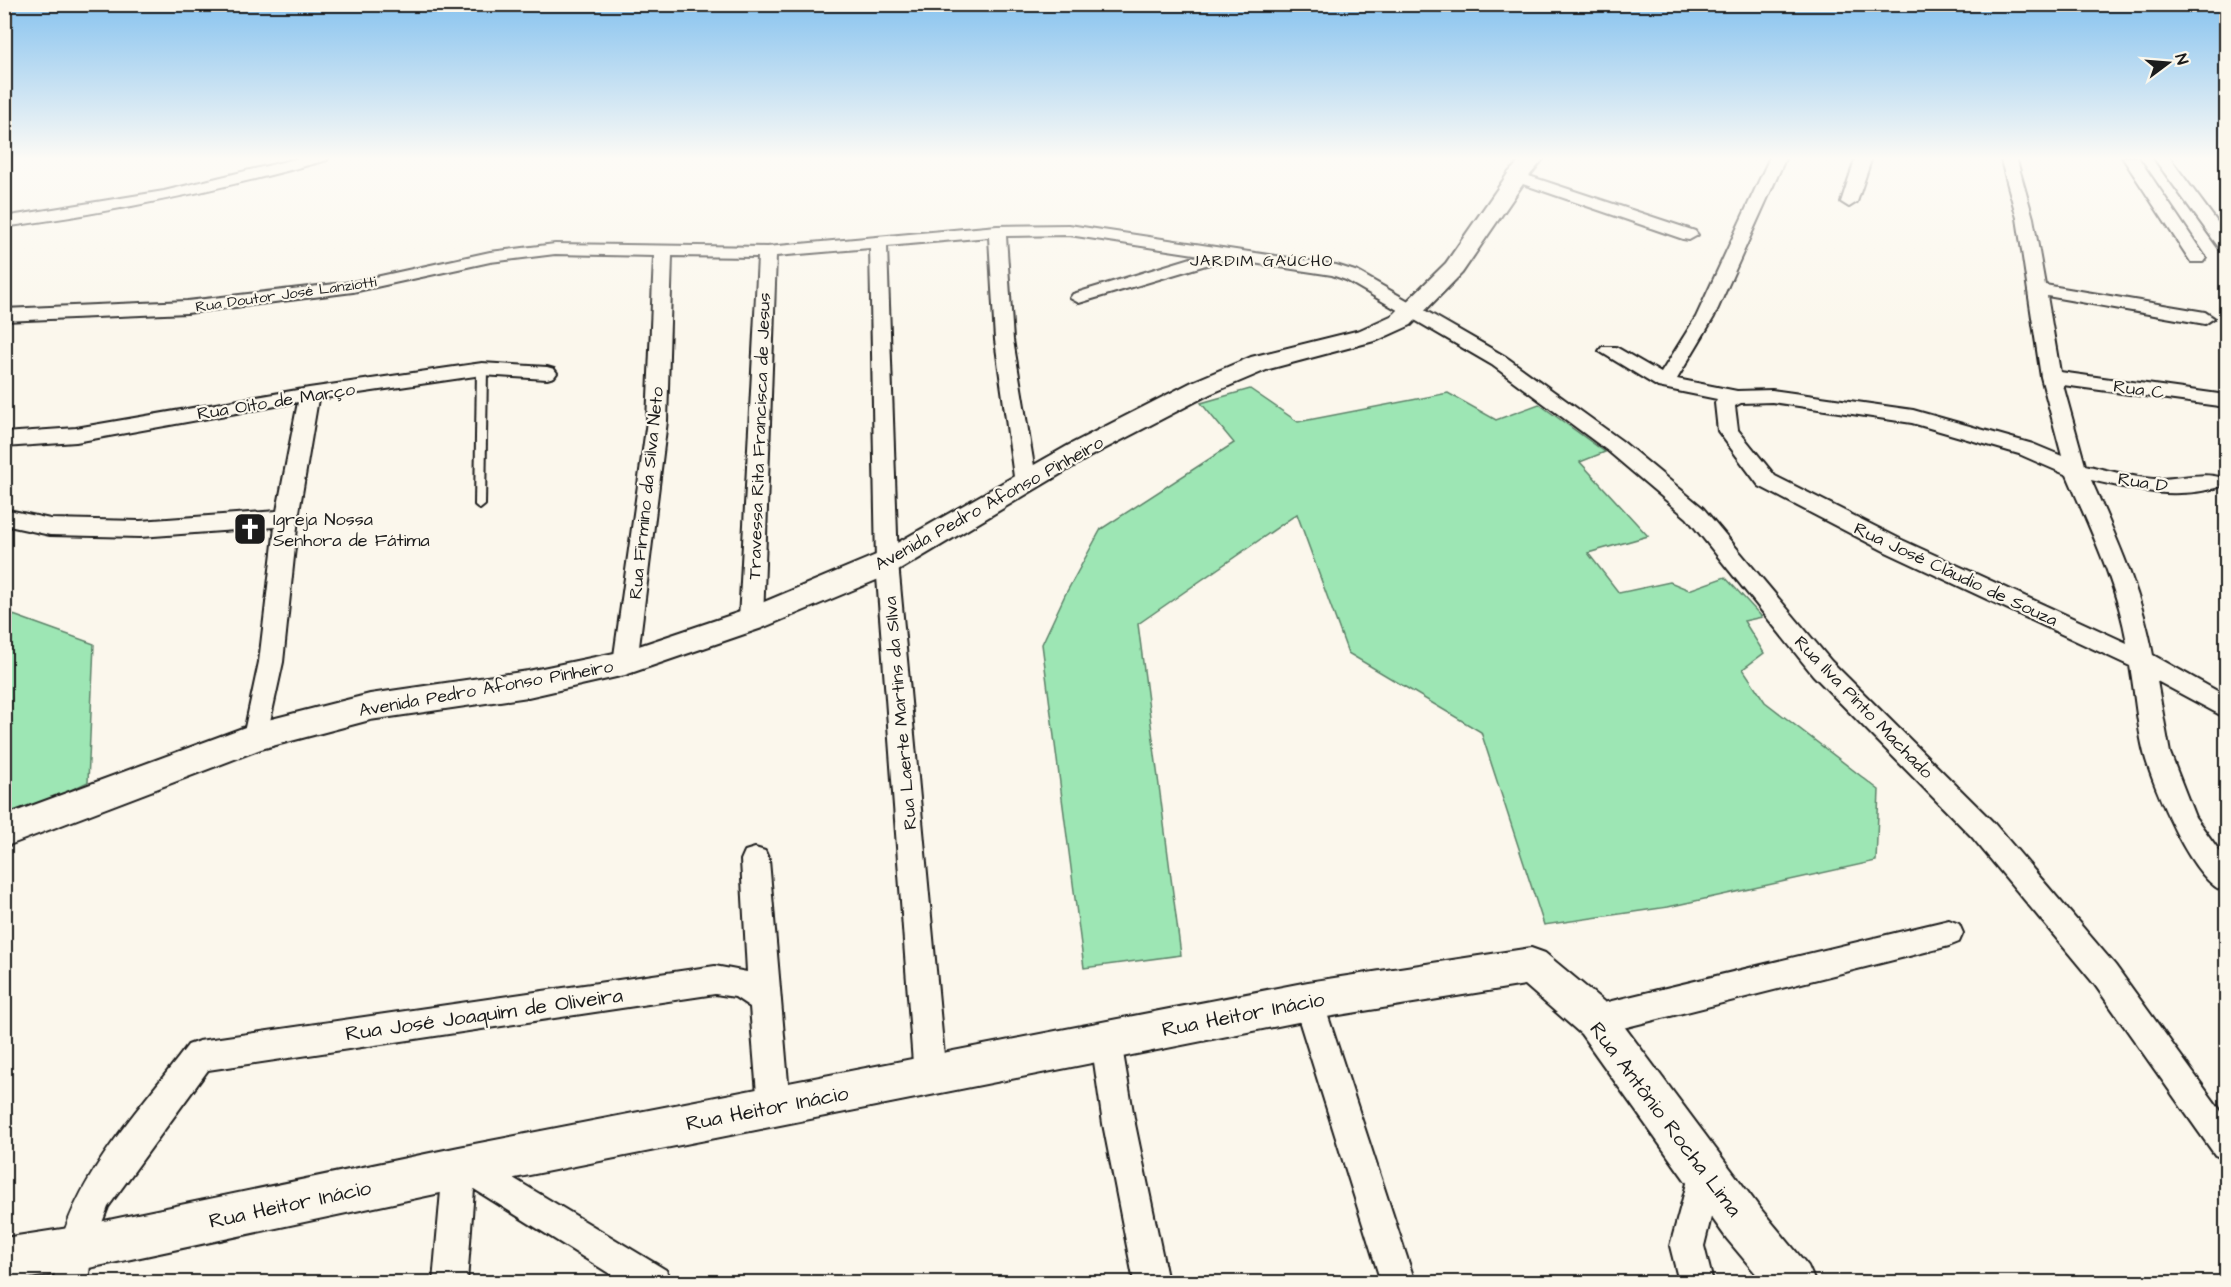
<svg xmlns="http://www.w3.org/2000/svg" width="2231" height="1287" viewBox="0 0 2231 1287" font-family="'Architects Daughter',sans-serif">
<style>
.green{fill:#9de6b4;stroke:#5c8168;stroke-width:1.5}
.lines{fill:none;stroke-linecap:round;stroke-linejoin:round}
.service-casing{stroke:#1c1c1c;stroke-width:4}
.minor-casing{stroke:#1c1c1c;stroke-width:4}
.tertiary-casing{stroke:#1c1c1c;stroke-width:4}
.service{fill:#fbf7ec;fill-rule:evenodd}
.minor{fill:#fbf7ec;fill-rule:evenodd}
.tertiary{fill:#fbf7ec;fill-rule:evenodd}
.labels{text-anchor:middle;stroke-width:4.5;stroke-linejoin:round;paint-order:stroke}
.far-street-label{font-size:15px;fill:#1c1c1c;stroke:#fbf7ec}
.far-neighbourhood-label{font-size:16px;letter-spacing:1.5px;fill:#1c1c1c;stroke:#fbf7ec}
.street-label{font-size:18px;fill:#1c1c1c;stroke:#fbf7ec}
.poi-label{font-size:18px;fill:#1c1c1c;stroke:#fbf7ec;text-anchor:start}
.near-street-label{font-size:21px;fill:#1c1c1c;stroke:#fbf7ec}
</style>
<rect width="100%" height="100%" fill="#fbf7ec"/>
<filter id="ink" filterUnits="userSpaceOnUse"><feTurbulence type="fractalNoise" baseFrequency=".0167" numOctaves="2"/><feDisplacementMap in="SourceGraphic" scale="12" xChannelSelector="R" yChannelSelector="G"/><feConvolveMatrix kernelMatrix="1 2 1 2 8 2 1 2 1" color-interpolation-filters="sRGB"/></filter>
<g filter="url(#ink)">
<path class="green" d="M 1250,389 L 1298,422 L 1448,393 L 1496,420 L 1539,404 L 1605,452 L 1580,462 L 1648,536 L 1588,553 L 1619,593 L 1670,582 L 1689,590 L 1725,577 L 1762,617 L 1744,621 L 1764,653 L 1743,669 L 1765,702 L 1879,790 L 1876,861 L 1668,907 L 1544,925 L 1481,732 L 1348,653 L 1297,514 L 1138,624 L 1181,955 L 1084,968 L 1042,644 L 1065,595 L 1101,529 L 1234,443 L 1201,403 Z
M 5,612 L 94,644 L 88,782 L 5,821 Z"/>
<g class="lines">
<g class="service-casing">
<path id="service" d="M 482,366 L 487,369 L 485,505 L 480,509 L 475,505 L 477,369 Z"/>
</g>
<g class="minor-casing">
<path id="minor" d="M 303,157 L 329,157 L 327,160 C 220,190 114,212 4,227 L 4,217 L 164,191 Z
M 1770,157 L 1786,157 L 1714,317 L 1677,379 L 1737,391 L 1772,390 L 1913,410 L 2033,444 L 2062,456 L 2041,377 L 2017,218 L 2000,157 L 2016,157 L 2033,218 L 2045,285 L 2205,312 L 2214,318 L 2205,324 L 2047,296 L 2060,372 L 2226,395 L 2226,407 L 2063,385 L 2085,465 C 2107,470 2131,477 2154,479 C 2174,480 2201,472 2219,477 L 2222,482 L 2219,487 C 2174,500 2135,490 2091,480 C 2116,537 2142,593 2153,655 L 2226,696 L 2226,718 L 2157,681 L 2170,753 L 2195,817 L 2226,860 L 2226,892 C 2192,883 2153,786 2144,753 C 2137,725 2135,694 2130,666 L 1886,552 L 1759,486 L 1718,431 L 1715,403 L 1717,399 L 1658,387 L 1599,351 L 1602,347 L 1616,347 L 1661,373 L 1696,317 ZM 1772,402 L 1912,423 L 2019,454 L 2067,475 C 2090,529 2117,584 2127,643 L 1902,540 L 1775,476 L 1738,430 L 1735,406 L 1741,403 Z
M 1856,157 L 1872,157 L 1857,202 L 1849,207 L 1841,202 Z
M 2122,157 L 2138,157 L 2206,258 L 2203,262 L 2191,262 Z
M 2153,157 L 2169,157 L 2226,234 L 2226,250 L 2220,249 Z
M 1517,172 L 1695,231 L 1698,235 L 1689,240 L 1683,239 L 1511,180 L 1509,177 L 1511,174 Z
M 1069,225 L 1336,265 L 1358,272 L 1506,357 L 1622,441 L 1703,508 L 1831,661 L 1992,821 L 2115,965 L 2226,1118 L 2226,1160 L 2215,1155 L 2095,985 L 2022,897 L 1972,837 L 1813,675 L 1687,518 L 1608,451 L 1492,365 L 1346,280 L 1332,275 L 1226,259 L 1079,303 L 1070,298 L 1073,294 L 1201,255 L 1069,235 L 1006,236 L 1013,340 L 1037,484 L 1034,489 L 1026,491 L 1018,489 L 1015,484 L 995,340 L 989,237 L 887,246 L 898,563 L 946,1077 L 941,1088 L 930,1093 L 919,1088 L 914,1077 L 876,563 L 870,248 L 776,256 L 763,620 L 759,626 L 751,629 L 743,626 L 739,620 L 758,257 L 672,256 L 667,421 L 637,663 L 634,670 L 625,672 L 616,670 L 613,663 L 647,421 L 654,256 L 555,254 L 490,262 L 353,292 L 187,313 L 4,321 L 4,309 L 187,301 L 353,282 L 490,252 L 555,244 L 767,247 L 997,226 Z
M 482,363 L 547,367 L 554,369 L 557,373 L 554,377 L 547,379 L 482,375 L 318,399 L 298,518 L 283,662 L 265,744 L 256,747 L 247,744 L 243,737 L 259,662 L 275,527 L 140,537 L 50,535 L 4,525 L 4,509 L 50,519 L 140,521 L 277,511 L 298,402 L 76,442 L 4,447 L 4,433 L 76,428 L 309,388 Z
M 755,848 L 765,851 L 769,860 L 790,1106 L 785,1117 L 774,1122 L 763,1117 L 758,1106 L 750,1007 L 735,997 L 715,994 L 208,1070 L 108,1207 L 92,1249 L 88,1282 L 54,1282 C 60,1191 135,1116 188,1045 L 199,1041 L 715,966 L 747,972 L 741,860 L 745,851 Z
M 1949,920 L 1959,924 L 1963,933 L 1959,942 L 1949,946 L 1595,1035 L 1584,1030 L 1580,1020 L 1584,1010 L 1595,1005 Z
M 1308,987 L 1319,991 L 1323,1001 L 1415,1282 L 1381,1282 L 1293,1001 L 1297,991 Z
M 1106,1026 L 1117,1030 L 1121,1041 L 1135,1124 L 1168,1282 L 1134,1282 L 1103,1124 L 1091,1041 L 1095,1030 Z
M 468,1151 L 666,1270 L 671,1282 L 623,1282 L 474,1189 L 467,1282 L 433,1282 L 443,1168 L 447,1156 Z
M 1706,1156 L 1718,1160 L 1722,1172 L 1704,1246 L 1713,1282 L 1679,1282 L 1670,1246 L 1690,1172 L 1694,1160 Z"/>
</g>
<g class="tertiary-casing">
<path id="tertiary" d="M 1524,157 L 1545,157 L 1525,181 L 1462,273 L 1411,325 L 1378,340 L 1269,369 L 1210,394 L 1089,457 L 898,571 L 762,628 L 625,675 L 528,697 L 370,720 L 261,749 L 4,847 L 4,816 L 256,723 L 370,694 L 528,671 L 624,651 L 740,612 L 876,555 L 1069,445 L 1192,382 L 1251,357 L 1360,330 L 1393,315 L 1446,263 L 1509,172 Z
M 1531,948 L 1545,953 L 1609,1006 L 1759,1207 L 1808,1266 L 1815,1282 L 1763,1282 L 1727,1239 L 1581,1034 L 1525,985 L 1308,1020 L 459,1189 L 75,1271 L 4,1282 L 4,1238 L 75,1227 L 459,1147 L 1308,982 Z"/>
</g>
<use href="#service" class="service"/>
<use href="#minor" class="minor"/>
<use href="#tertiary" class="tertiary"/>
</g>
</g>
<linearGradient id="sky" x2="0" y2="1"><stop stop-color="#88c3ef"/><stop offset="0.47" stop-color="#fdfbf6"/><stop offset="1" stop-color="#fdfbf6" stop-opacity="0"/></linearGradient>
<rect width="2231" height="337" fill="url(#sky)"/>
<defs>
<g id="church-square" transform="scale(1.725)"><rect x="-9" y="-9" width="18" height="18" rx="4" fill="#1c1c1c" stroke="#fbf7ec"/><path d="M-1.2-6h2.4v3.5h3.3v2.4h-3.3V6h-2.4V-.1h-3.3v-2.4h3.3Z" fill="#fff"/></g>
</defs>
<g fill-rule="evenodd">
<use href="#church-square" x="250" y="529"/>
</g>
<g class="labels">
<g class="far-street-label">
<text transform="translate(286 294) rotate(-8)" y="5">Rua Doutor José Lanziotti</text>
</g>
<g class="far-neighbourhood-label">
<text x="1262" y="266">JARDIM GAÚCHO</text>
</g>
<g class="street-label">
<text transform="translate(2139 389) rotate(8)" y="6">Rua C</text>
<text transform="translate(276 401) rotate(-9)" y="6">Rua Oito de Março</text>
<text transform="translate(759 436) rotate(-88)" y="6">Travessa Rita Francisca de Jesus</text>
<text transform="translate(2143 482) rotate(9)" y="6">Rua D</text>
<text transform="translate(646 493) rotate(-84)" y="6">Rua Firmino da Silva Neto</text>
<text transform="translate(989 503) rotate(-29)" y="6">Avenida Pedro Afonso Pinheiro</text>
<text transform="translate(1956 574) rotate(25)" y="6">Rua José Cláudio de Souza</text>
<text transform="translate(486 688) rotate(-10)" y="6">Avenida Pedro Afonso Pinheiro</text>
<text transform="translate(1864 707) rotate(46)" y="6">Rua Ilva Pinto Machado</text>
<text transform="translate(900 713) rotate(-95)" y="6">Rua Laerte Martins da SIlva</text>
</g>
<g class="poi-label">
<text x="273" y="525">Igreja Nossa<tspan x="273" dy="21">Senhora de Fátima</tspan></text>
</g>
<g class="near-street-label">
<text transform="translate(484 1014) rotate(-8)" y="7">Rua José Joaquim de Oliveira</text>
<text transform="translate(1243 1014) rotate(-11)" y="7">Rua Heitor Inácio</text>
<text transform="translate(767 1108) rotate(-11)" y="7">Rua Heitor Inácio</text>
<text transform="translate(1666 1119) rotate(53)" y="7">Rua Antônio Rocha Lima</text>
<text transform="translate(290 1204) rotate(-12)" y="7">Rua Heitor Inácio</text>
</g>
</g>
<rect width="2231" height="1287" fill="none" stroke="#fbf7ec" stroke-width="24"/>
<rect x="12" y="12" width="2207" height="1263" fill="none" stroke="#1c1c1c" stroke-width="2" filter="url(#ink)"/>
<g transform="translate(2168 63) rotate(74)" stroke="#fbf7ec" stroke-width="4.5" paint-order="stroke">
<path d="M0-4.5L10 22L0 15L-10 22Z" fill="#1c1c1c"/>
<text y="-9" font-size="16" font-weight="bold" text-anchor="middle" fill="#1c1c1c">N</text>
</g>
</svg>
